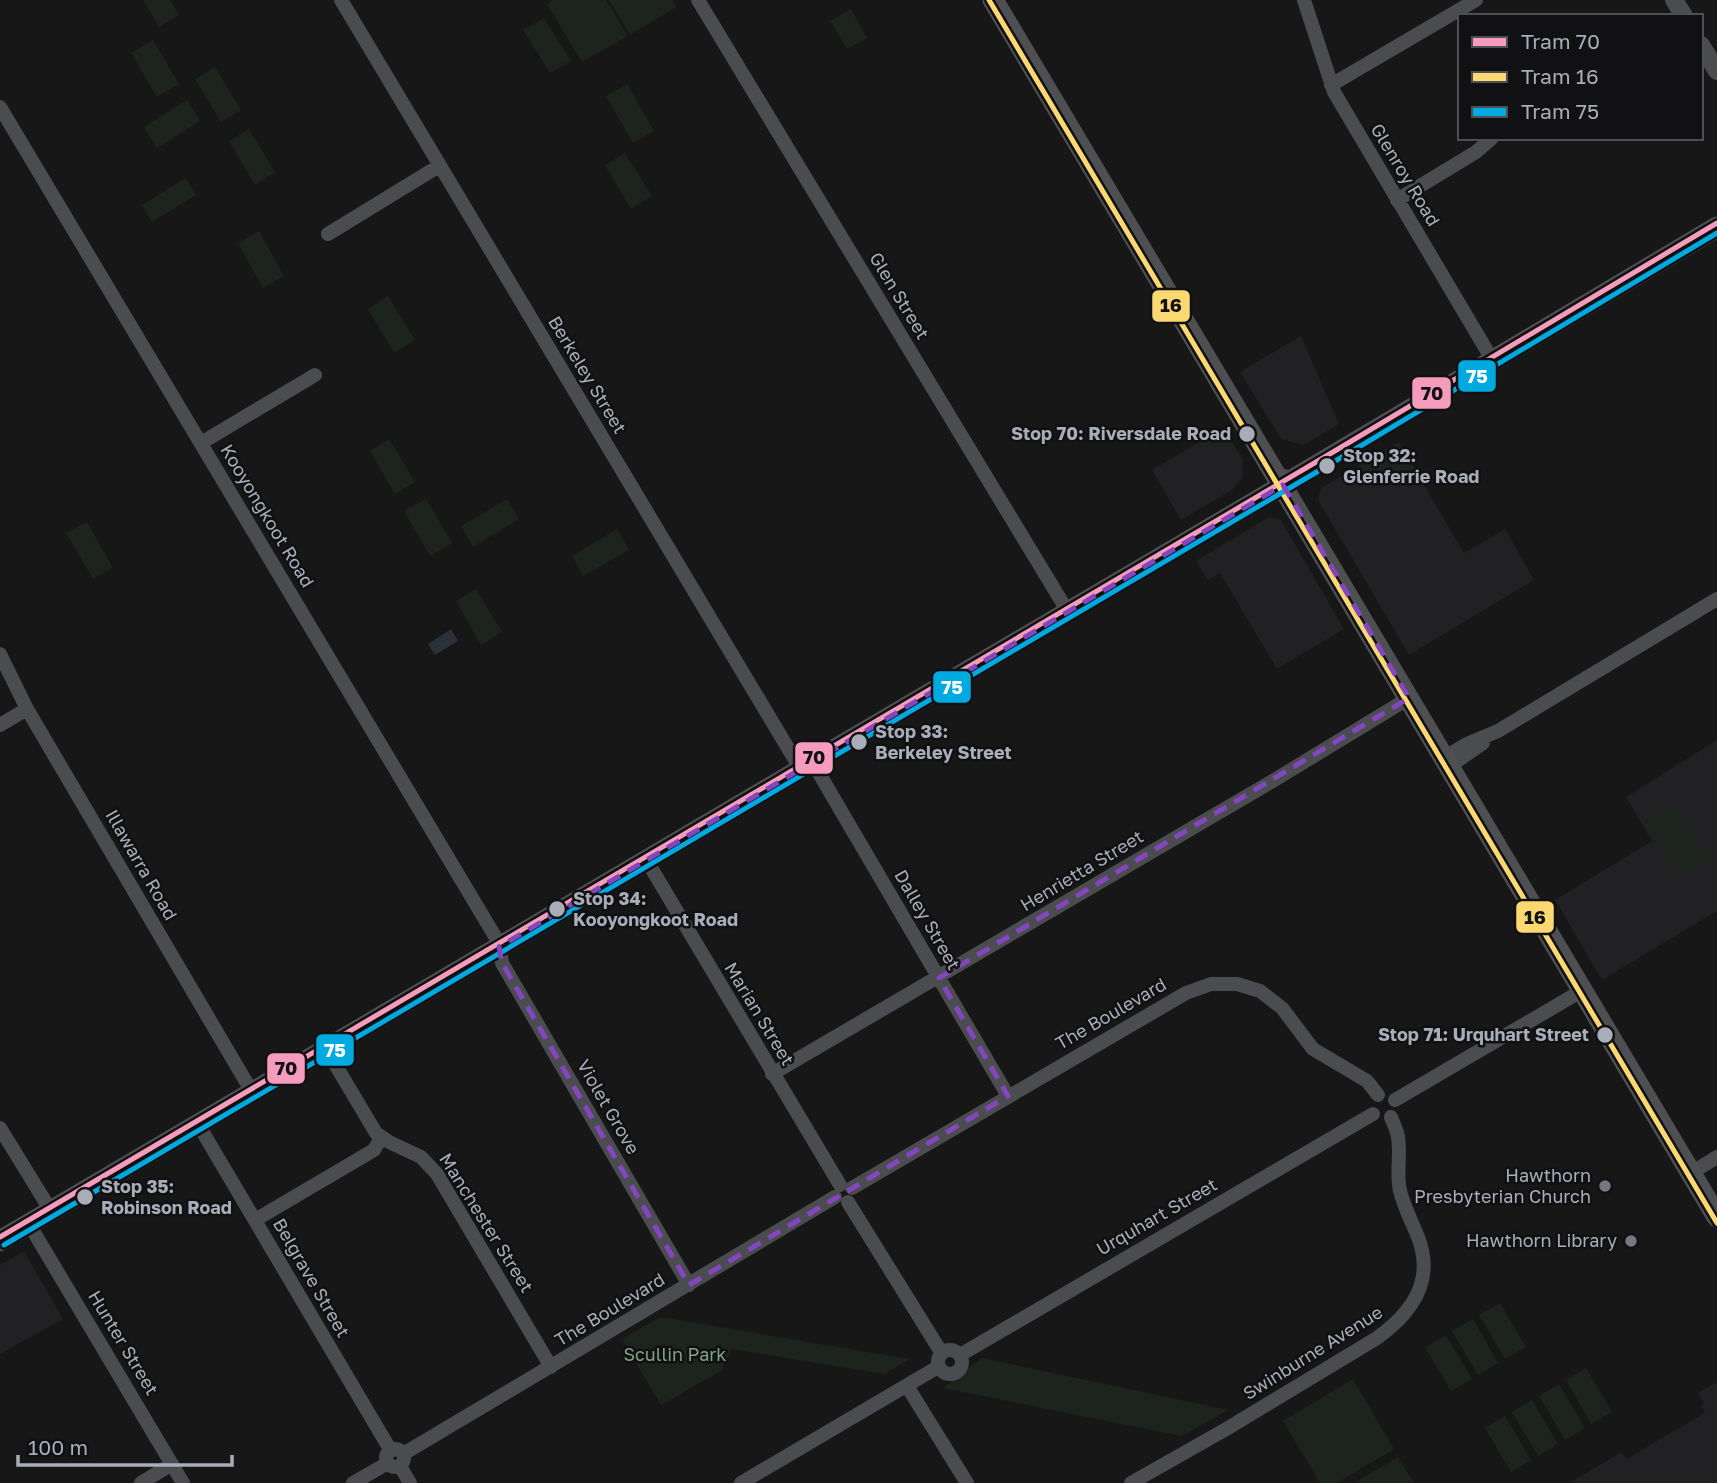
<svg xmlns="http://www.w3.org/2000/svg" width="1717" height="1483" viewBox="0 0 1717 1483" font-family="'Golos Text',sans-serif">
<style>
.built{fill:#212123}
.green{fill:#1d241e}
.water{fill:#2a3239}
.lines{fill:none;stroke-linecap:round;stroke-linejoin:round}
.minor{stroke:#4b4c50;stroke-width:14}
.tertiary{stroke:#4b4c50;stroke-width:18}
.primary{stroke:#4d4f52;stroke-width:21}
.tram{stroke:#4b4c4f;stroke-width:2}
.tram-1-casing{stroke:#111113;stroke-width:10}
.tram-2-casing{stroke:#111113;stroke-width:10}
.tram-3-casing{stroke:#111113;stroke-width:10}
.tram-1{stroke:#f59bbb;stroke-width:5}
.tram-2{stroke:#fbd872;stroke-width:5}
.tram-3{stroke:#00a9e0;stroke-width:5}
.marked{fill:none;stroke:#8446be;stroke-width:5;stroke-dasharray:14 9;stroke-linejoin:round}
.stop-dot{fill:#a8adb8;stroke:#111113;stroke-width:2.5}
.poi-dot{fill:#757880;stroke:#111113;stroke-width:2.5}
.labels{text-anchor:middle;stroke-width:5;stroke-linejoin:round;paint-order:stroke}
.street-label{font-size:18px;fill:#a8adb8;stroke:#111113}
.stop-label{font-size:18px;font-weight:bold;fill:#a8adb8;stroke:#111113;text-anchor:start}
.poi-label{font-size:18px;fill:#a8adb8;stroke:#111113;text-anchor:end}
.park-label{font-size:18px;fill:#7fa381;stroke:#111113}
.line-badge{stroke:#111113;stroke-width:2.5}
.badge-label{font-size:19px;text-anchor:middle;font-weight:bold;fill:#fff}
.pale-badge-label{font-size:19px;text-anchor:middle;font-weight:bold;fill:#111}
</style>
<rect width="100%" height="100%" fill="#171717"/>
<path class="built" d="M 1301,336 L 1339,424 L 1304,445 L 1281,439 L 1240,372 Z
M 1224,427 L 1243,460 L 1242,478 L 1232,490 L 1181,520 L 1152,470 Z
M 1399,442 L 1464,553 L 1505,529 L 1534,580 L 1409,655 L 1318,500 L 1321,488 Z
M 1269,517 L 1281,520 L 1344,629 L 1277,669 L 1220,573 L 1208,580 L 1196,561 Z
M 1717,740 L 1717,911 L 1602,980 L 1555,900 L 1652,841 L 1626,797 Z
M 24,1251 L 63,1319 L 0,1354 L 0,1265 Z
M 1717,1382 L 1717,1483 L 1569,1483 L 1622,1452 L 1626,1459 L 1705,1413 L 1701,1406 L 1704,1404 L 1698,1393 Z"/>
<path class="green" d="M 143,0 L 170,0 L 179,15 L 159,27 Z
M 553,0 L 606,0 L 628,36 L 582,62 L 547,4 Z
M 609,0 L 672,0 L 676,7 L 630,35 Z
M 851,9 L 867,38 L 847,49 L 830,21 Z
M 544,18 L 571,61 L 550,73 L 523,30 Z
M 153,40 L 179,84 L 157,97 L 131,53 Z
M 215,67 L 241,110 L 221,122 L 195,79 Z
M 627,84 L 654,131 L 633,143 L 606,96 Z
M 187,100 L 200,121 L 157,148 L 144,127 Z
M 249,129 L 275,172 L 255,185 L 229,141 Z
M 625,153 L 652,196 L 631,209 L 605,165 Z
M 186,178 L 196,195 L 152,222 L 142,205 Z
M 259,231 L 284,276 L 263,288 L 238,243 Z
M 388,296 L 415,340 L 394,353 L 368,309 Z
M 389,439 L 415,482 L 395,494 L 370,451 Z
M 426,499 L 452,543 L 430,556 L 404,511 Z
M 507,499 L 519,519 L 473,547 L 461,526 Z
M 87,522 L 113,568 L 93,579 L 66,533 Z
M 617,529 L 629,550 L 583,576 L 572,556 Z
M 476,589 L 502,632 L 481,645 L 456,601 Z
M 1675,804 L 1708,859 L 1680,875 L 1647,820 Z
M 1500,1303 L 1526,1347 L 1505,1359 L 1479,1315 Z
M 660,1317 L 910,1359 L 884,1374 L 732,1349 L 721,1371 L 661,1405 L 622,1339 Z
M 1473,1319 L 1498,1363 L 1478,1375 L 1452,1331 Z
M 1446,1335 L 1472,1379 L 1451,1391 L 1425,1347 Z
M 982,1358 L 1228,1410 L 1182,1436 L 943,1388 Z
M 1586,1368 L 1612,1412 L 1591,1424 L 1566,1380 Z
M 1353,1379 L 1394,1449 L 1337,1483 L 1320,1483 L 1283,1421 Z
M 1559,1384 L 1585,1428 L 1565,1440 L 1539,1396 Z
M 1532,1400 L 1558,1444 L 1538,1456 L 1512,1412 Z
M 1505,1416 L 1531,1460 L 1511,1472 L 1485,1428 Z
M 1398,1457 L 1414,1483 L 1354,1483 Z"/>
<path class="water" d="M 451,629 L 458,641 L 435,655 L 428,644 Z"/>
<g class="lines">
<path class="minor" d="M 341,0 L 801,770
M 698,0 L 1068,612
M 1304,0 L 1334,92 L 1493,361
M 1331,85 L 1476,0
M 0,107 L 499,943 L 502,963 L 689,1285
M 1397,200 L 1476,152 L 1492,138
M 328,234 L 439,166
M 201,443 L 315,375
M 0,654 L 27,709 L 252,1092
M 0,725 L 27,709
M 1445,757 L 1467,744 L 1498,731 L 1717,599
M 813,763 L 1008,1096
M 1450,766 L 1483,743
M 647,861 L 840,1185
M 326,1049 L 376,1133 L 389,1142 L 421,1157 L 437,1174 L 551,1367
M 772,1074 L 1276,779 L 1409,698
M 1395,1100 L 1583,990
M 198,1124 L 391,1451
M 0,1128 L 51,1211
M 1691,1173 L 1717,1157
M 852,1188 L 1186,993 L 1211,984 L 1237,984 L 1260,991 L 1282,1008 L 1313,1049 L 1367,1081 L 1378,1095
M 848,1202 L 941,1352
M 255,1220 L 374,1150 L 381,1138
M 29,1224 L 183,1483
M938 1362a12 12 0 1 1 24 0a12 12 0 1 1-24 0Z
M 960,1355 L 1373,1114
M 907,1386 L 967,1483
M386 1458a9 9 0 1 1 18 0a9 9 0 1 1-18 0Z
M 403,1454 L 835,1197
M 400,1466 L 410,1483
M 141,1483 L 172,1464
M 353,1483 L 388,1463
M 741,1483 L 938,1367
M 1131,1483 L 1228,1428 L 1377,1338 C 1412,1313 1435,1281 1418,1237 C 1412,1222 1404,1207 1400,1191 C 1396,1173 1401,1155 1398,1137 C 1397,1130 1393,1123 1391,1117"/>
<path class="tertiary" d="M 1674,0 L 1684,16
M 1701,45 L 1717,71"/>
<path class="primary" d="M 993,0 L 1717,1217
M 0,1241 L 1265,496 L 1717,227"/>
<path class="tram" d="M 1255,444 C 1273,472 1295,479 1325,464"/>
<g class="tram-1-casing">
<path id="tram-1" d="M 0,1237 L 1328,455 L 1717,223"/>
</g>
<g class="tram-2-casing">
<path id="tram-2" d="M 989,0 L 1717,1223"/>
</g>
<g class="tram-3-casing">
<path id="tram-3" d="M 4,1245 L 1332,463 L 1717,233"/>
</g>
<use href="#tram-1" class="tram-1"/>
<use href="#tram-2" class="tram-2"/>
<use href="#tram-3" class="tram-3"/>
</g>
<path class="marked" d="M 1283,485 L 1409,698 L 939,978 L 1008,1096 L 689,1285 L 502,963 L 499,947 Z"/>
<g class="stop-dot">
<circle cx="1247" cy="434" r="9"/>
<circle cx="1327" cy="466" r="9"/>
<circle cx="859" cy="742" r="9"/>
<circle cx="557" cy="909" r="9"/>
<circle cx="1605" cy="1035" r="9"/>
<circle cx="85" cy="1197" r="9"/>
</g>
<g class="poi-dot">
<circle cx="1605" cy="1186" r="7"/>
<circle cx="1631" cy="1241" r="7"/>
</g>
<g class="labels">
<g class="street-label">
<text transform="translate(1405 175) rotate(59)" y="6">Glenroy Road</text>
<text transform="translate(899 296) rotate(59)" y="6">Glen Street</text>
<text transform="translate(587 375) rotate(59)" y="6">Berkeley Street</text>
<text transform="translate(267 516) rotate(59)" y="6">Kooyongkoot Road</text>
<text transform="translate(141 865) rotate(60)" y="6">Illawarra Road</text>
<text transform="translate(1082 871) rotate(-31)" y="6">Henrietta Street</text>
<text transform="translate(927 920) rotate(60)" y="6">Dalley Street</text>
<text transform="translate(759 1014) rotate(59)" y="6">Marian Street</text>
<text transform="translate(1111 1014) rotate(-30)" y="6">The Boulevard</text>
<text transform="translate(608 1107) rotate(60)" y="6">Violet Grove</text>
<text transform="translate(1157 1217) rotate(-30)" y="6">Urquhart Street</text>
<text transform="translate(486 1223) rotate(58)" y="6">Manchester Street</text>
<text transform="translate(311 1278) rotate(60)" y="6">Belgrave Street</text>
<text transform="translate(610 1310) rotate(-31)" y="6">The Boulevard</text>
<text transform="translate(123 1343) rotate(59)" y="6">Hunter Street</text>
<text transform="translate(1313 1353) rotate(-32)" y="6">Swinburne Avenue</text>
</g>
<g class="stop-label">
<text x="1231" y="440" text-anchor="end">Stop 70: Riversdale Road</text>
<text x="1343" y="462">Stop 32:<tspan x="1343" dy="21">Glenferrie Road</tspan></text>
<text x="875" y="738">Stop 33:<tspan x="875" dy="21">Berkeley Street</tspan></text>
<text x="573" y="905">Stop 34:<tspan x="573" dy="21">Kooyongkoot Road</tspan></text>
<text x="1589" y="1041" text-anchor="end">Stop 71: Urquhart Street</text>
<text x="101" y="1193">Stop 35:<tspan x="101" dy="21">Robinson Road</tspan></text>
</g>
<g class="poi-label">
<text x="1591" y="1182">Hawthorn<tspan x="1591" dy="21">Presbyterian Church</tspan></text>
<text x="1617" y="1247">Hawthorn Library</text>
</g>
<g class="park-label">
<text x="675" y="1361">Scullin Park</text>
</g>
</g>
<g class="line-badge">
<rect x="1151" y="289" width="40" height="34" rx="7" fill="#fbd872"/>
<rect x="1457" y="359" width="40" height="34" rx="7" fill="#00a9e0"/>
<rect x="1411" y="376" width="41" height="34" rx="7" fill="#f59bbb"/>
<rect x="932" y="670" width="40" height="34" rx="7" fill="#00a9e0"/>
<rect x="794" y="741" width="40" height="34" rx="7" fill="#f59bbb"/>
<rect x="1515" y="900" width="40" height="34" rx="7" fill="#fbd872"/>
<rect x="315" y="1033" width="40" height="34" rx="7" fill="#00a9e0"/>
<rect x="266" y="1052" width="40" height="33" rx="7" fill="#f59bbb"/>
</g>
<g class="badge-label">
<text x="1477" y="383">75</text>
<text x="952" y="694">75</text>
<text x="335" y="1057">75</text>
</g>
<g class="pale-badge-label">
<text x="1171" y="312">16</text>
<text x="1432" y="400">70</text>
<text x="814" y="764">70</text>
<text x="1535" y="924">16</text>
<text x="286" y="1075">70</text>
</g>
<rect x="1458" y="14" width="245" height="126" fill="#111113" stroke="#4d4f55" stroke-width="2"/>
<rect x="1472" y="37" width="35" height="10" fill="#f59bbb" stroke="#4d4f55" stroke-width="2"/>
<text x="1521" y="49" font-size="21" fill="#a8adb8">Tram 70</text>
<rect x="1472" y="72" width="35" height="10" fill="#fbd872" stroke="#4d4f55" stroke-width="2"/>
<text x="1521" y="84" font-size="21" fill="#a8adb8">Tram 16</text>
<rect x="1472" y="107" width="35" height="10" fill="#00a9e0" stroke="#4d4f55" stroke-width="2"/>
<text x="1521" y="119" font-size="21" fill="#a8adb8">Tram 75</text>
<path d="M18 1455v10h214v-10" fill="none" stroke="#a8adb8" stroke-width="3.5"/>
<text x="28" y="1455" font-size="21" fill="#a8adb8" stroke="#111113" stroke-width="5" paint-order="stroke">100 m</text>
</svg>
